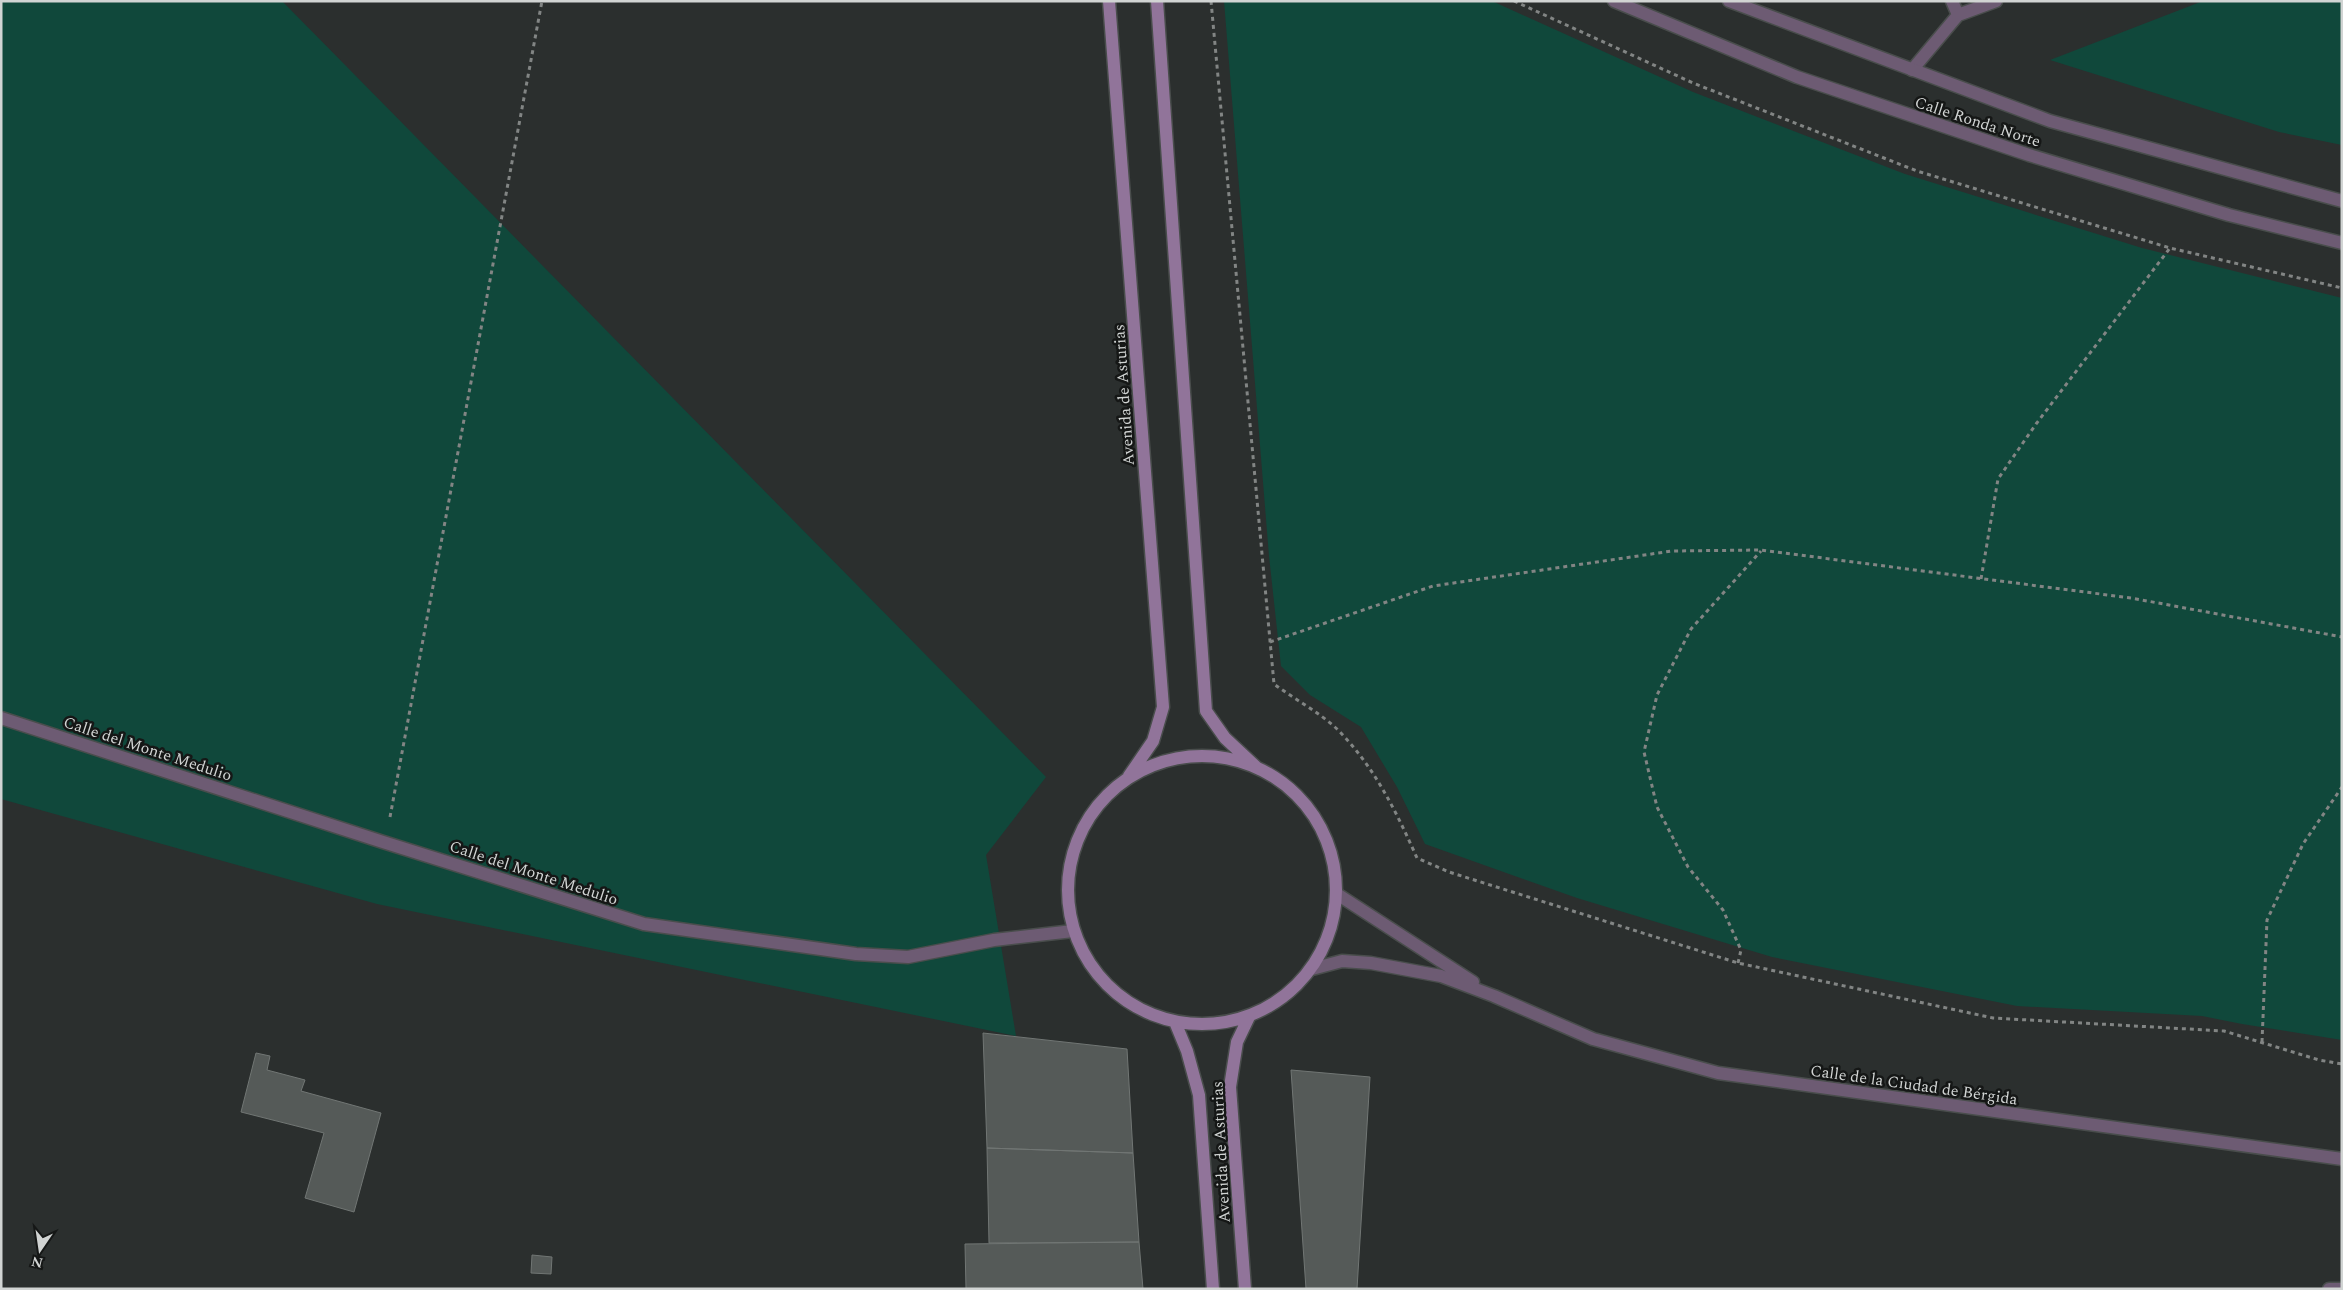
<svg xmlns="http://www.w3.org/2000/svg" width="2343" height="1290" viewBox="0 0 2343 1290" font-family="Spectral,serif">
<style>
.green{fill:#10483b}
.building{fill:#555a58;stroke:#717674}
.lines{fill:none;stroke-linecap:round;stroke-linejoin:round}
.service-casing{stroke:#494d4c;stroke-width:15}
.minor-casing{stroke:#494d4c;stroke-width:15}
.tertiary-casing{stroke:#494d4c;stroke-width:15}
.secondary-casing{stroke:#494d4c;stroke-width:15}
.path{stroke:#828584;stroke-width:3;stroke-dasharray:4 4;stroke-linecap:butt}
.service{stroke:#6d5b73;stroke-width:12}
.minor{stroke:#6d5b73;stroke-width:12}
.tertiary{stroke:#6d5b73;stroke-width:12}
.secondary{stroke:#91749a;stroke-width:12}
.labels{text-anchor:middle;stroke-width:5;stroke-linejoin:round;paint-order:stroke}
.street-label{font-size:16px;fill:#d1d4d3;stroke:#151716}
</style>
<rect width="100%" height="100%" fill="#2b2f2e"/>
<path class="green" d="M 1,1 L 282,1 L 1046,777 L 986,855 L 1016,1036 L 377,904 L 1,799 Z
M 1224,1 L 1492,1 L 1693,92 L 1905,174 L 2142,248 L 2342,298 L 2342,1040 L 2242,1024 L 2202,1016 L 2017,1006 L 1772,957 L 1577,898 L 1425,844 L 1397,787 L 1361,727 L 1310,695 L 1281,666 L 1269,556 Z
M 2203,1 L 2342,1 L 2342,145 L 2279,132 L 2050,60 Z"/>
<path class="building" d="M 983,1033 L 1127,1049 L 1133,1153 L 987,1148 Z
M 256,1053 L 270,1056 L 267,1070 L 305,1080 L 301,1091 L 381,1113 L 354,1212 L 305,1198 L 324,1133 L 241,1112 Z
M 1291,1070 L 1370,1077 L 1357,1289 L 1306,1289 Z
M 987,1148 L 1133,1153 L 1139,1242 L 989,1243 Z
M 1139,1242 L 1143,1289 L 966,1289 L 965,1244 Z
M 532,1255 L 552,1257 L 551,1274 L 531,1273 Z"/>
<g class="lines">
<g class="service-casing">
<path id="service" d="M 2329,1289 L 2342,1289"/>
</g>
<g class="minor-casing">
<path id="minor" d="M 1952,1 L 1958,15
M 1958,15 L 1996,1
M 1912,70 L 1958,15
M 1,718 L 383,842 L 644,924 L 856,954 L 908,957 L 994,940 L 1073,931"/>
</g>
<g class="tertiary-casing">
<path id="tertiary" d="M 1614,1 L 1797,77 L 2029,155 L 2229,215 L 2342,243
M 1729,1 L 2050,121 L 2342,201
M 1337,894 L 1473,982
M 1312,969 L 1342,961 L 1371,963 L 1441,976 L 1494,996 L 1593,1039 L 1718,1073 L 2342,1159"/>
</g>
<g class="secondary-casing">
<path id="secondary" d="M 1109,1 L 1163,707 L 1153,741 L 1129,776
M 1157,1 L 1206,711 L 1225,738 L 1255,766
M1068 890a134 134 0 1 1 268 0a134 134 0 1 1-268 0Z
M 1175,1022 L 1187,1051 L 1199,1095 L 1213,1289
M 1245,1289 L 1230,1087 L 1237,1042 L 1249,1017"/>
</g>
<path class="path" d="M 1211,1 L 1274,684 C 1294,699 1319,712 1337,729 C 1374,766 1396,811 1417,858 L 1449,872 L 1738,963 L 1993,1018 L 2224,1031 L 2319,1060 L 2342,1064
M 1514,1 L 1693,83 L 1917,171 L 2170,248 L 2342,288
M 1981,579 L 1998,479 L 2036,424 L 2170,248
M 1270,642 L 1433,586 L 1672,551 L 1761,550 L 2131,598 L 2342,637
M 390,817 L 542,1
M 1738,963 L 1741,950 L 1723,910 L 1688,867 L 1657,807 L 1644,752 L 1657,695 L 1691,629 L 1761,551
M 2262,1042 L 2267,920 L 2303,844 L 2342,787"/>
<use href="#service" class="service"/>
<use href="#minor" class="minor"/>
<use href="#tertiary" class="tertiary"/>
<use href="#secondary" class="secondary"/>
</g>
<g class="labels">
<g class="street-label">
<text transform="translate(1978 121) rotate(18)" y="6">Calle Ronda Norte</text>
<text transform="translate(1123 395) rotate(-94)" y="6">Avenida de Asturias</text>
<text transform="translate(148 748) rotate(18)" y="6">Calle del Monte Medulio</text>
<text transform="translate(534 872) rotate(18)" y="6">Calle del Monte Medulio</text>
<text transform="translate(1914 1084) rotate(8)" y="6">Calle de la Ciudad de Bérgida</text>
<text transform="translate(1220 1152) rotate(-93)" y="6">Avenida de Asturias</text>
</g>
</g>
<rect width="2343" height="1290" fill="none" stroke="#d1d4d3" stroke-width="5"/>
<g transform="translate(40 1250) rotate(193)" stroke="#151716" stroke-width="4" paint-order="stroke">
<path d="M0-4L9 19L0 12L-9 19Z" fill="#d1d4d3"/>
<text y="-8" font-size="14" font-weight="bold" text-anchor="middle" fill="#d1d4d3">N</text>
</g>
</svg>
